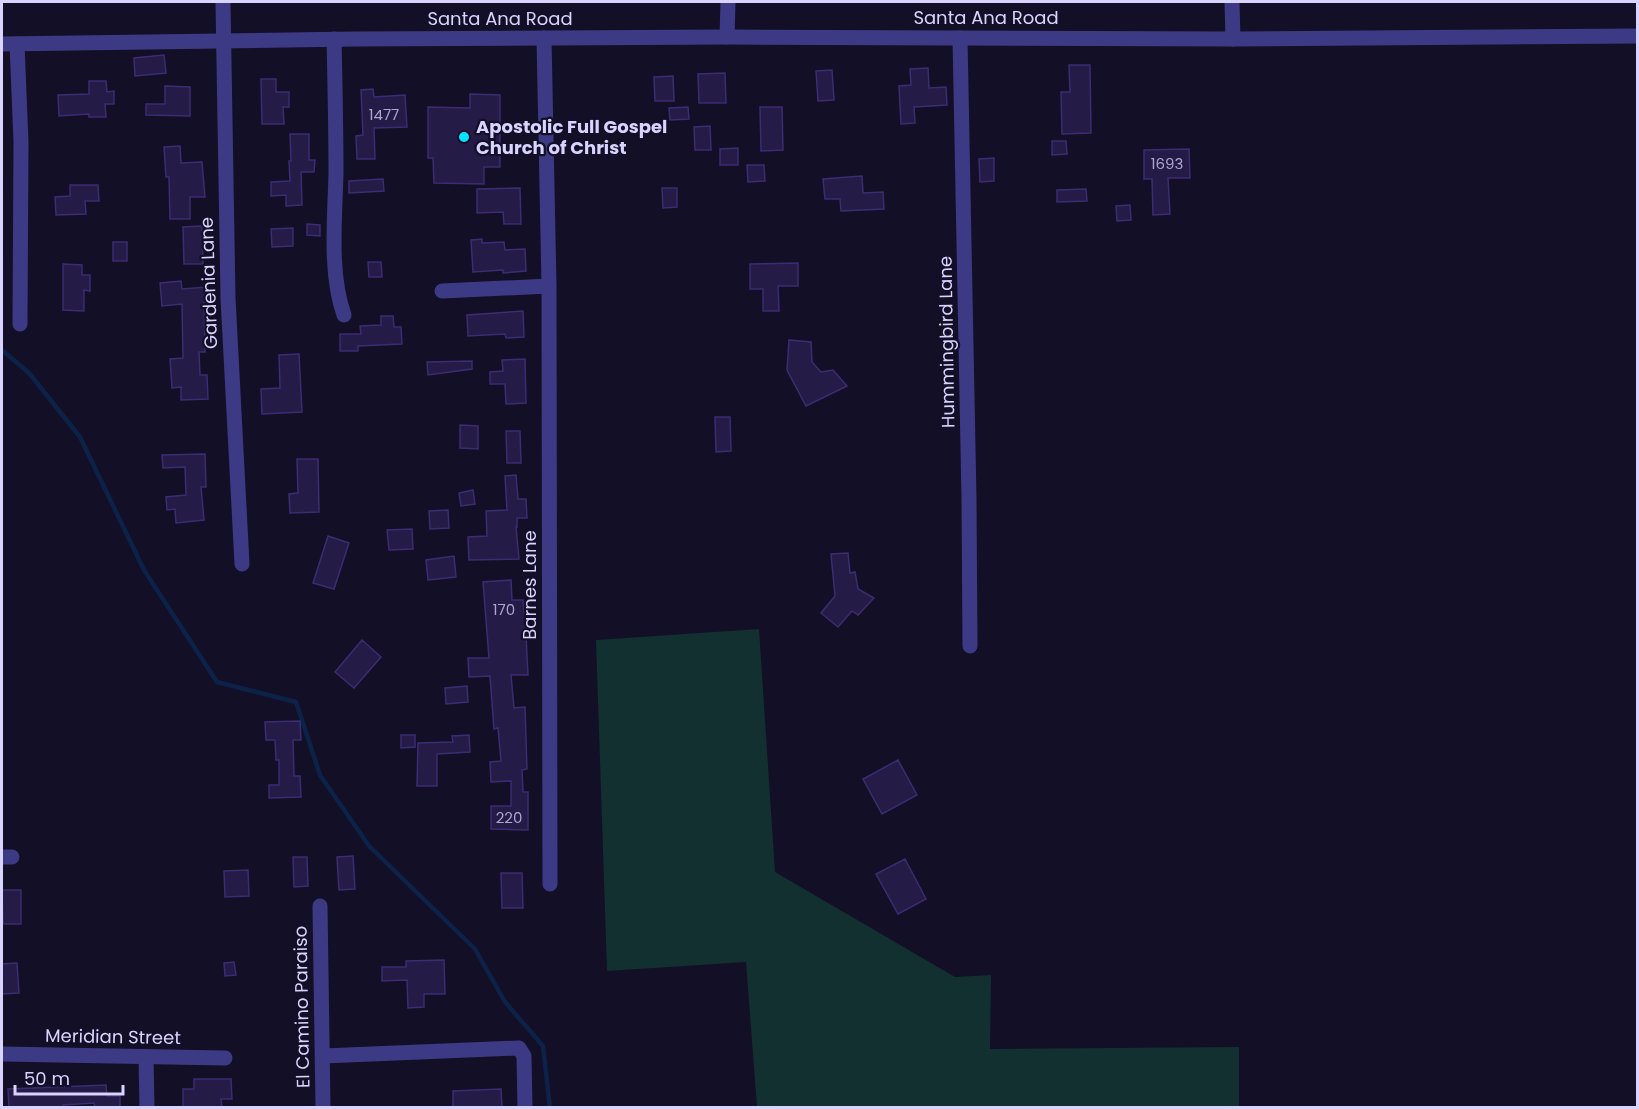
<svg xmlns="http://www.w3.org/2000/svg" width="1639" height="1109" viewBox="0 0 1639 1109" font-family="Poppins,sans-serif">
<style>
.green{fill:#12302f}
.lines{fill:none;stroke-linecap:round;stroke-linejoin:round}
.stream{stroke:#0c2248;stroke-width:4.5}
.building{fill:#241b47;stroke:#3b2d73;stroke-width:1.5}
.minor{stroke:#3d3a85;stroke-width:15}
.tertiary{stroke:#3d3a85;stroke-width:15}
.poi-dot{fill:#00e5ff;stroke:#130f26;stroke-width:2}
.labels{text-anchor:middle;stroke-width:4.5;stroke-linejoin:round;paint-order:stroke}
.number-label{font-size:15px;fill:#aca6d1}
.street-label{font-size:18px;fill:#d9d4ff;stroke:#130f26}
.poi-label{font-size:18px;font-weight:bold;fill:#d9d4ff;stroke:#130f26;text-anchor:start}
</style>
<rect width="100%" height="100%" fill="#130f26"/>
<path class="green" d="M 759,629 L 775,872 L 955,977 L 991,975 L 990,1049 L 1239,1047 L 1239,1107 L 757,1107 L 746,962 L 607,971 L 596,640 Z"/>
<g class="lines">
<path class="stream" d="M 2,350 L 29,373 L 80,437 L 144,570 L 217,682 L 296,702 L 320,775 L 369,846 L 475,949 L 505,1002 L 543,1046 L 550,1108"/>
</g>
<path class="building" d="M 164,55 L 166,73 L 135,76 L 134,58 Z
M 1069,65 L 1090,65 L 1091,133 L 1062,134 L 1061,92 L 1070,92 Z
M 928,68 L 929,88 L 946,87 L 947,105 L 914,107 L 915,123 L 901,124 L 899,86 L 911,85 L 910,69 Z
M 832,70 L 834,100 L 818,101 L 816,71 Z
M 725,73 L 726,103 L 699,103 L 698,74 Z
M 673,76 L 674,101 L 655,101 L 654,77 Z
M 261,79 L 276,79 L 276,92 L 289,92 L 289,107 L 283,107 L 284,124 L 262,124 Z
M 89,81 L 106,81 L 107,92 L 114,91 L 114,104 L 105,104 L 106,117 L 89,117 L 89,114 L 59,116 L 58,95 L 89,94 Z
M 165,86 L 190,87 L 190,116 L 146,115 L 146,104 L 165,104 Z
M 373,89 L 374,97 L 405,95 L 407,127 L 374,128 L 375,159 L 357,159 L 356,136 L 363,135 L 361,90 Z
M 470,94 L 500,95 L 500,167 L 484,167 L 484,184 L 434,183 L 433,158 L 428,158 L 428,107 L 470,108 Z
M 688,107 L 689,119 L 670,120 L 669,108 Z
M 760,107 L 782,107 L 783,150 L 761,151 Z
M 710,126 L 711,150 L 695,150 L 694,127 Z
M 290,134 L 309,134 L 309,160 L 315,160 L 314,172 L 301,172 L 302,205 L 286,206 L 286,195 L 271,196 L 271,182 L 290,181 L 289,161 L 291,161 Z
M 1052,141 L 1066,141 L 1067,154 L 1052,155 Z
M 180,146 L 181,163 L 202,162 L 205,197 L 190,197 L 190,219 L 170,219 L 169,177 L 166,177 L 164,147 Z
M 738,148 L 738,165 L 720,165 L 720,149 Z
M 1189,149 L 1190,178 L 1168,178 L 1170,214 L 1153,215 L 1152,179 L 1144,179 L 1144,150 Z
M 994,158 L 994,181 L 980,182 L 979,159 Z
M 747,165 L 764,165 L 765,181 L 748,182 Z
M 862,176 L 863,193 L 883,192 L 884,209 L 841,211 L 840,199 L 825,199 L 823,179 Z
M 383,179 L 384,191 L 349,193 L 349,181 Z
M 70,185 L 98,185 L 99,201 L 85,201 L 86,214 L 56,215 L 55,197 L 70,196 Z
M 520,188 L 521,224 L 504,224 L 503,212 L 477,213 L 477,189 Z
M 662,188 L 677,188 L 677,207 L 663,208 Z
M 1086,189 L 1087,201 L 1057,202 L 1057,190 Z
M 1130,205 L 1131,220 L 1117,221 L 1116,206 Z
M 307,224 L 320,225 L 320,236 L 307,235 Z
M 202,226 L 203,264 L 184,264 L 183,227 Z
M 293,228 L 293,246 L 272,247 L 271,229 Z
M 482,239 L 482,243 L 504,242 L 505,250 L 525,249 L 526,271 L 503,273 L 503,270 L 473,272 L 471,240 Z
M 113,242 L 127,242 L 127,261 L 113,261 Z
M 368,262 L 381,262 L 382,277 L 369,277 Z
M 798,263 L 798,286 L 778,286 L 779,311 L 763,311 L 763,289 L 750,289 L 750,264 Z
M 63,264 L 82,265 L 82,275 L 90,275 L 90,291 L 84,290 L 84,311 L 63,310 Z
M 181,281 L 182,289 L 207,287 L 208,302 L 204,302 L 205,352 L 199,352 L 200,375 L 207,375 L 208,399 L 181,400 L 181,387 L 172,388 L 170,359 L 183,358 L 182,304 L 162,306 L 160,283 Z
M 523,311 L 524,337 L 506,338 L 505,334 L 468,336 L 467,315 Z
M 381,316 L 393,316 L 394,327 L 401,327 L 402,344 L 358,346 L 358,351 L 340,351 L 340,334 L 361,334 L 360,326 L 381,325 Z
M 789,340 L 811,342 L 812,362 L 821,372 L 833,370 L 847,386 L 806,406 L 787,370 Z
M 299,354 L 302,412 L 262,414 L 261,389 L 280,388 L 279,355 Z
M 525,359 L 526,403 L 506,404 L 505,384 L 490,384 L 490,372 L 503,371 L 502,360 Z
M 472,361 L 472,369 L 428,375 L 427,362 Z
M 715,417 L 730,417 L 731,451 L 716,452 Z
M 460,425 L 478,426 L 478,449 L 460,448 Z
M 506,431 L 520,431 L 521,463 L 507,463 Z
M 205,454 L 206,487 L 201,487 L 204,520 L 176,523 L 175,509 L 167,510 L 166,497 L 186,495 L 185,467 L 163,468 L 162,455 Z
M 297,459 L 318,459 L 319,512 L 290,513 L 289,494 L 298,493 Z
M 516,475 L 518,499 L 526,499 L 527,518 L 517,518 L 517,527 L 516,527 L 519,559 L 469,560 L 468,537 L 487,536 L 486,511 L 507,510 L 505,476 Z
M 473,490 L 475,504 L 461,506 L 459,493 Z
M 448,510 L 449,528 L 430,529 L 429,511 Z
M 412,529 L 413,549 L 389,550 L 387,530 Z
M 328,536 L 349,543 L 334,589 L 313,583 Z
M 848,553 L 850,573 L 855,572 L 858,589 L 874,598 L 858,615 L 852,611 L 838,627 L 821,613 L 835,596 L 831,554 Z
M 454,556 L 456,577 L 428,580 L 426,560 Z
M 511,580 L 512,600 L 523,600 L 526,635 L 528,675 L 511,675 L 514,708 L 525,707 L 527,769 L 522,770 L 523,792 L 528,792 L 528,830 L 491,829 L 491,806 L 511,806 L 511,781 L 491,782 L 490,762 L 501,761 L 498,728 L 494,729 L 490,676 L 469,677 L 468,658 L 489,658 L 483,582 Z
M 362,640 L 381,657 L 354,688 L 335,672 Z
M 467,686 L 468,702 L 446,704 L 445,688 Z
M 300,721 L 301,740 L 293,740 L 294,776 L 300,776 L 301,797 L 269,798 L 269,785 L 279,785 L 279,760 L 276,760 L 275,740 L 266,740 L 265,722 Z
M 401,735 L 415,735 L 415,747 L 401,748 Z
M 469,735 L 470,752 L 437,754 L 437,786 L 417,786 L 418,743 L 453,742 L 452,736 Z
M 898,760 L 917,795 L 882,814 L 863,779 Z
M 353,856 L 355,889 L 339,890 L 337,857 Z
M 293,857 L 307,857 L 308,886 L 294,887 Z
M 905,859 L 926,899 L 898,914 L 876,874 Z
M 248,870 L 249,896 L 225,897 L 224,871 Z
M 501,873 L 522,873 L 523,908 L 502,908 Z
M 2,890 L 21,890 L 21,924 L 3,924 Z
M 444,960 L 445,994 L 424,994 L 424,1007 L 408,1008 L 407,980 L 382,981 L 382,967 L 406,967 L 406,961 Z
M 234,962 L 236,975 L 225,976 L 224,963 Z
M 17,963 L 19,993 L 2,994 L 2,964 Z
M 194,1079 L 231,1079 L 232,1099 L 221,1099 L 222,1107 L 183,1107 L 183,1089 L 194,1089 Z
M 106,1085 L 107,1096 L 120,1096 L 120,1107 L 95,1107 L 94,1103 L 63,1105 L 63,1107 L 9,1107 L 8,1089 Z
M 501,1089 L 502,1107 L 453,1107 L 453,1091 Z"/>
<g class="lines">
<path class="minor" d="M 223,2 L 228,298 L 242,564
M 1232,2 L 1233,39
M 727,37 L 728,2
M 544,38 L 549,286 L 550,884
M 960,38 L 969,499 L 970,646
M 334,39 C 335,84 336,128 336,173 C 335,218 329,272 344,315
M 17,44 L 21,142 L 20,324
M 442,291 L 549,286
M 2,857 L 12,857
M 320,906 L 323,1108
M 323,1056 L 519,1048 L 524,1056 L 525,1108"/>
<path class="tertiary" d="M 2,44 L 355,39 L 727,37 L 1233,39 L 1638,36
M 2,1054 L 225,1058
M 146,1057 L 147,1108"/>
</g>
<circle class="poi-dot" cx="464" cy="137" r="6"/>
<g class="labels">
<g class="number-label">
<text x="384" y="120">1477</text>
<text x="1167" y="169">1693</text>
<text x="504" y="615">170</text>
<text x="509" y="823">220</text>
</g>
<g class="street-label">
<text x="986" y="24">Santa Ana Road</text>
<text x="500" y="25">Santa Ana Road</text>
<text transform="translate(209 283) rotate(-92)" y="6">Gardenia Lane</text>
<text transform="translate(947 342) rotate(-91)" y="6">Hummingbird Lane</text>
<text transform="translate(530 585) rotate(-90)" y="6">Barnes Lane</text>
<text transform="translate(302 1007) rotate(-91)" y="6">El Camino Paraiso</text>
<text transform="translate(113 1037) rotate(1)" y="6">Meridian Street</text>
</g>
<g class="poi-label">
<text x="476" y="133">Apostolic Full Gospel<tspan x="476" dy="21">Church of Christ</tspan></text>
</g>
</g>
<rect width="1639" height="1109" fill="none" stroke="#d9d4ff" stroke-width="6"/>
<path d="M15 1085v9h108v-9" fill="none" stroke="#d9d4ff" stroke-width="3"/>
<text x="24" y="1085" font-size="18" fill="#d9d4ff" stroke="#130f26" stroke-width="4.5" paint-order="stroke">50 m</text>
</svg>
